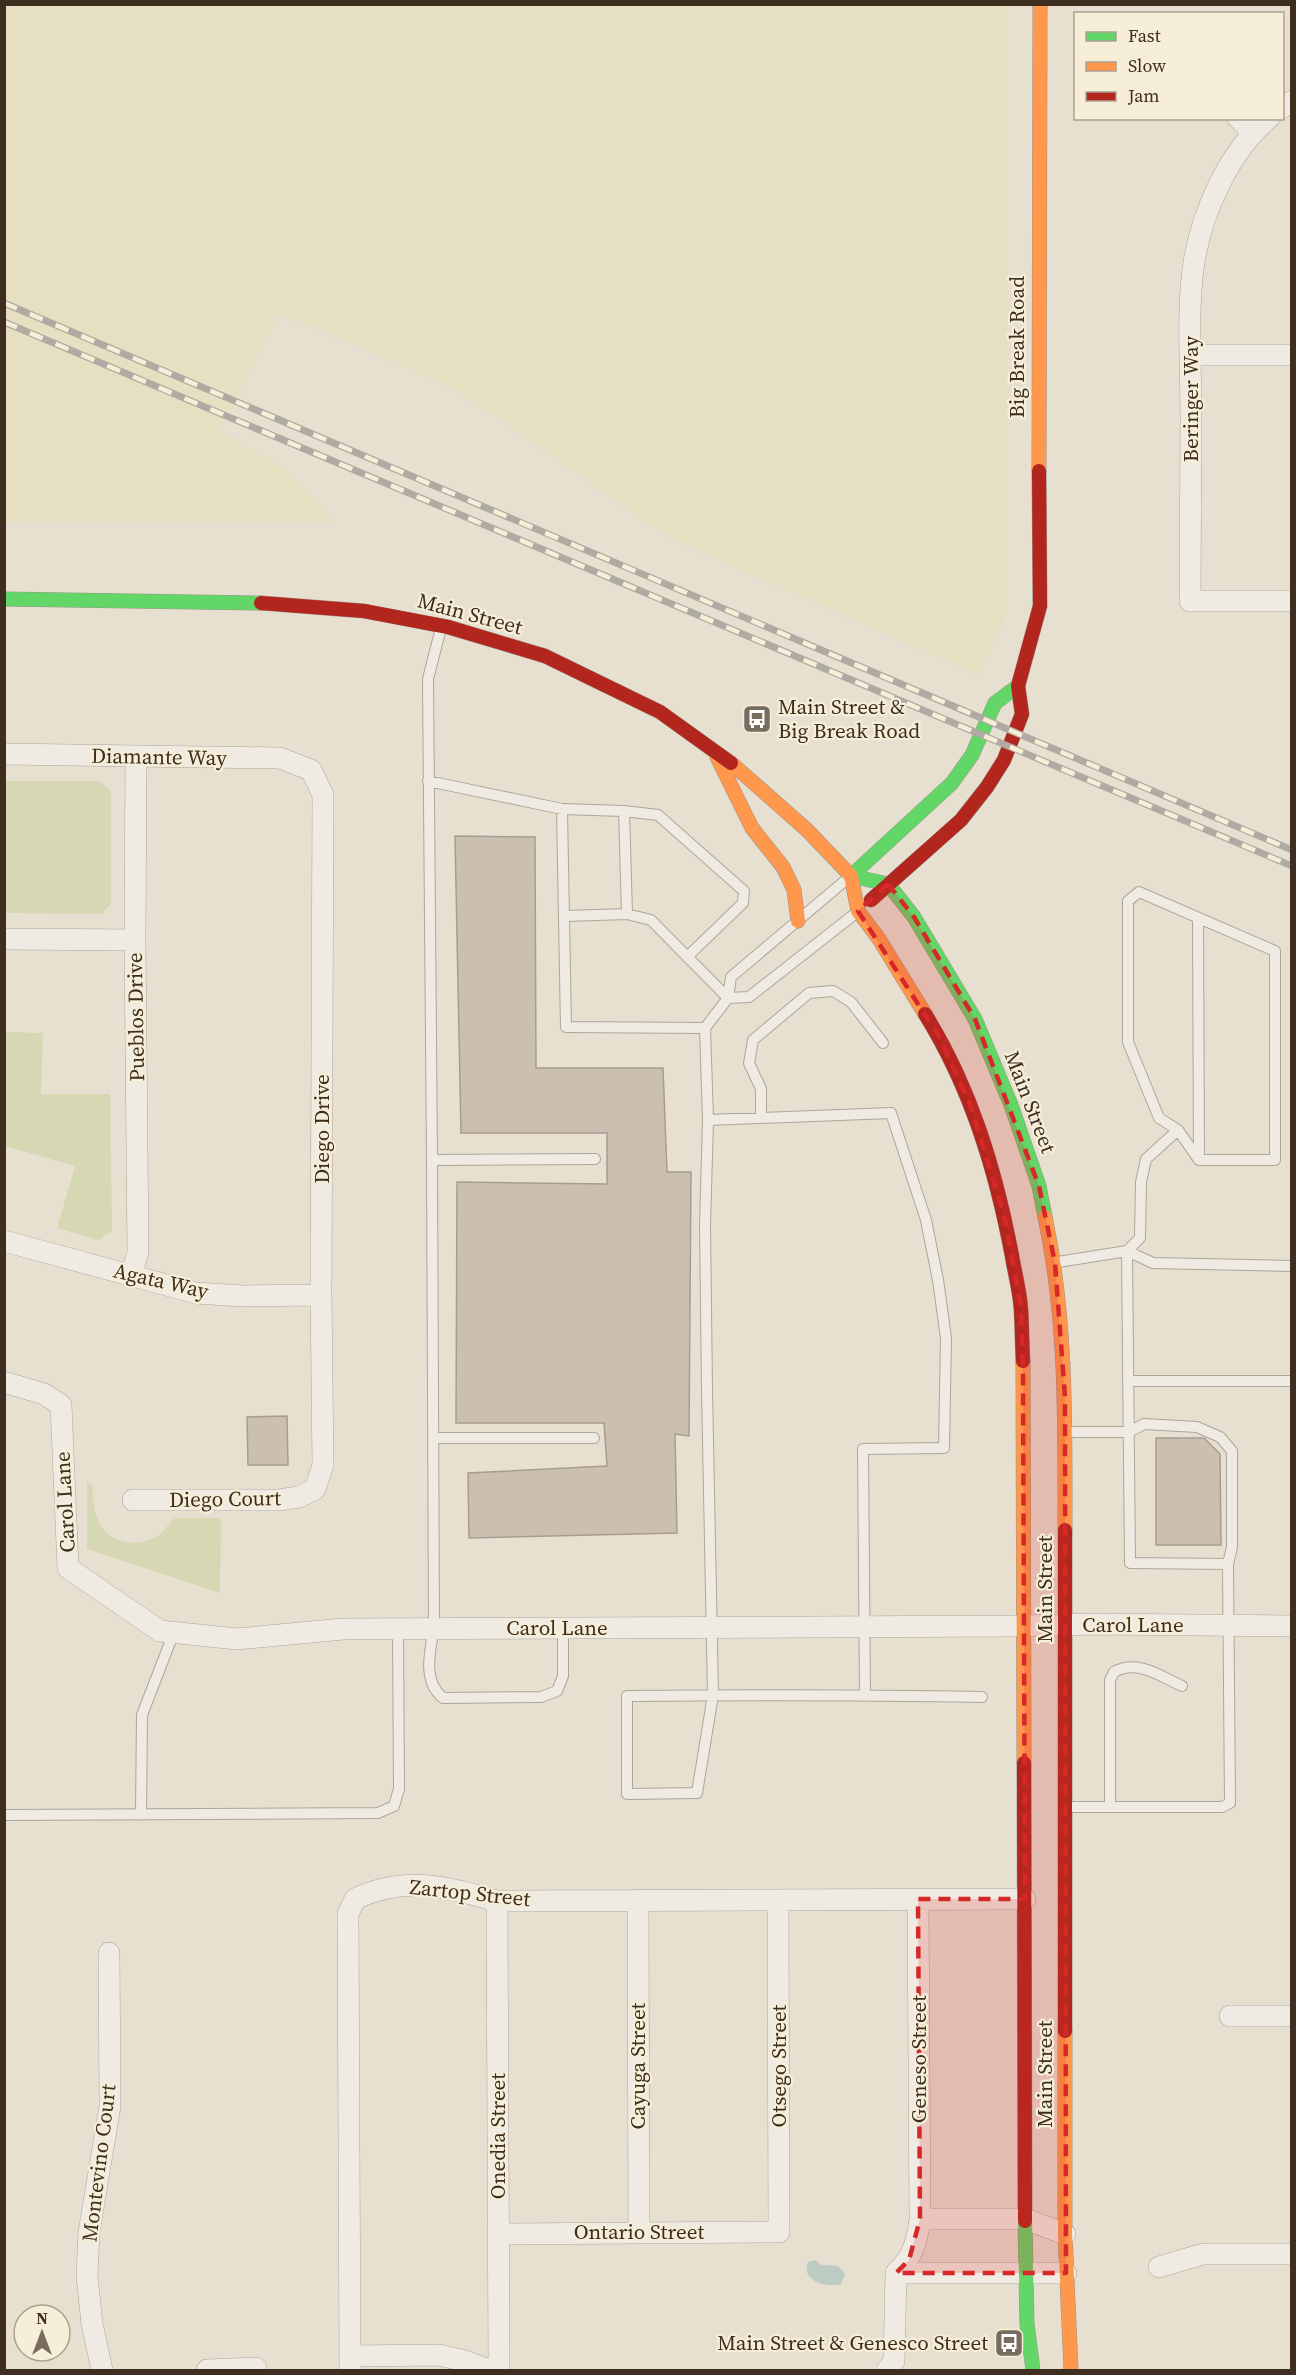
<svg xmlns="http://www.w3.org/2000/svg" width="1296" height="2375" viewBox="0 0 1296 2375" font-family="'Source Serif 4',serif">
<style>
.farmland{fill:#e6dfc2}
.green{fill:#d6d7b3}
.water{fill:#bcccc2}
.building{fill:#cbbfb2;stroke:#a89c90;stroke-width:1.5}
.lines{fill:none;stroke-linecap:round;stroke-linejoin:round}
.lane-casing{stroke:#ada599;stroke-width:12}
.street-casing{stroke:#ada599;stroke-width:22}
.fast-casing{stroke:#9c958a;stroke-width:15}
.slow-casing{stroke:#9c958a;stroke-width:15}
.jam-casing{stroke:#9c958a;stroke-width:15}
.lane{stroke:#efebe3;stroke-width:10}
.street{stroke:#efebe3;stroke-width:21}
.fast{stroke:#63d668;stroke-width:14}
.slow{stroke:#ff974d;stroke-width:14}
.jam{stroke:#b3261e;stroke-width:14}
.rail-casing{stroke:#afaaa2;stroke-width:7}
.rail{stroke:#f7eed8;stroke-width:4.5;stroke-dasharray:14;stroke-linecap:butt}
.marked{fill:#d62828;fill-opacity:0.2;stroke:#d62828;stroke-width:4.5;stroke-dasharray:12 8;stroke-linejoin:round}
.labels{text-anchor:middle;stroke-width:4.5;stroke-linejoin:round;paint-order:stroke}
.street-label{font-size:21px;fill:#3d2e20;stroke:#f7eed8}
.poi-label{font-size:21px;fill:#3d2e20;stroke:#f7eed8;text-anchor:start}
</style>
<rect width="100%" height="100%" fill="#e7e0d1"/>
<path class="farmland" d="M 4,5 L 1008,5 L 1007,613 L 979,675 L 679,542 L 639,517 L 496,416 L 451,388 L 369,350 L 279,314 L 219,432 L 285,468 L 335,522 L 5,522 Z"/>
<path class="green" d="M 5,781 L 99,781 L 111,791 L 111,903 L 102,914 L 5,913 Z
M 5,1032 L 43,1033 L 41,1094 L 110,1094 L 112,1230 L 99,1240 L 57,1228 L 75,1166 L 5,1146 Z
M 87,1482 L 92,1484 C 93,1499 93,1513 101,1526 C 112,1544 138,1547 156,1537 C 165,1532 168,1522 176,1518 L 221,1518 L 220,1593 L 87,1549 Z"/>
<path class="water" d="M 815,2260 L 822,2265 L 838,2266 L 845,2274 L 841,2284 C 827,2288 800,2281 808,2262 Z"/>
<path class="building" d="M 455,836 L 535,837 L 536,1068 L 663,1068 L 667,1172 L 691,1172 L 689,1436 L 675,1434 L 677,1533 L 469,1538 L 468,1473 L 607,1466 L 604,1423 L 456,1423 L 457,1182 L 607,1184 L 607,1133 L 461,1133 Z
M 287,1416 L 288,1465 L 248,1465 L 247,1417 Z
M 1156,1438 L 1204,1438 L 1220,1454 L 1221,1545 L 1156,1545 Z"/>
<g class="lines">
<g class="lane-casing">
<path id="lane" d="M 428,781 L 562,809 L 624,811 L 627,914 L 565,916
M 562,809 L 566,1027 L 705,1028 L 728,998 L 651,920 L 627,914
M 624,811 L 658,815 L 744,891 L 743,903 L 687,957
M 847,879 L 731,977 L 728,998 L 749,997 L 856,913
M 1198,918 L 1199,1160
M 705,1028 L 708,1120 L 705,1225 L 707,1390 L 713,1695 L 697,1793 L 627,1794 L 627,1696 C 745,1695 864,1695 982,1697
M 761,1118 L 761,1089 L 749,1063 L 753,1040 L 809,993 L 833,991 L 851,1002 L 883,1043
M 708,1120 L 891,1113 L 926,1220 L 938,1280 L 946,1338 L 944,1448 L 863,1449 L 865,1695
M 432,1160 L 428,679 L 441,628
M 1058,1262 L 1127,1251 L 1140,1238 L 1141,1182 L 1146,1159 L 1178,1130 L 1199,1160 L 1275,1160 L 1275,951 L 1139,892 L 1128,901 L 1128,1042 L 1159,1118 L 1178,1130
M 1128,1381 L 1292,1381
M 1069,1432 L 1129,1432 L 1144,1424 L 1197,1427 L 1220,1437 L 1232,1451 L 1232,1547 L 1228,1564
M 435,1438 L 594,1438
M 563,1629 L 563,1676 L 557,1691 L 541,1697 L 443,1698 C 422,1681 430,1651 434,1628 L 432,1160 L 595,1159
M 1067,1807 L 1222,1807 L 1230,1803 L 1228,1564 L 1130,1563 L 1127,1251 L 1153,1263 L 1292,1266
M 1110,1807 L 1110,1680 L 1114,1672 C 1138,1659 1160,1676 1182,1686
M 4,1815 L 378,1813 L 394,1806 L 399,1789 L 398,1629
M 141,1815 L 142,1715 L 174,1632"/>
</g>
<g class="street-casing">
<path id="street" d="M 1282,108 L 1292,101
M 1238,118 L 1252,132
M 1269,118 C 1228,152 1200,216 1193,269 C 1187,318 1191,369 1191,419 C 1191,479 1190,540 1190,601 L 1292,601
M 1191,355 L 1292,355
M 4,754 L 280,758 L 311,770 L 323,795 L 321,1295 L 323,1465 L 315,1489 L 299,1497 L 279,1500 L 133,1500
M 4,939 L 135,940
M 4,1241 L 196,1293 L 243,1296 L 321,1295
M 131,1276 L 138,1252 L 135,940 L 136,757
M 4,1382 L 44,1394 L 61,1405 L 68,1568 L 160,1631 L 237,1639 L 343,1629 L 1022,1626 L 1094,1624 L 1292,1626
M 638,1900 L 639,2232
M 497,1901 L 499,2370
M 1230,2016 L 1292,2016
M 920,2219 L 1025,2219 L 1065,2234
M 499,2234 L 779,2232 L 778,1900
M 1159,2267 L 1203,2254 L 1292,2254
M 896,2273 C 913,2257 917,2242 920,2219 L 918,1899
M 896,2273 L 1066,2273
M 350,2356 L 439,2355 L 465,2361 L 489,2370
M 102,2370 L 92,2324 L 87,2276 L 89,2232 L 110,2106 L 109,1953
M 207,2370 L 256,2368
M 350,2370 L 348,1914 L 355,1899 C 405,1875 447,1887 497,1901 L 1025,1899
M 887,2370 L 894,2361 L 896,2273"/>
</g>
<g class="fast-casing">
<path id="fast" d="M 4,599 L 261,603
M 851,876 L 952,783 L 972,755 L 995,703 L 1018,686
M 851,876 L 888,884 L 914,917 L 975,1019 L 1011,1105 L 1039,1186 L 1045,1217
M 1025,2221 L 1027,2324 L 1033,2370"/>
</g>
<g class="slow-casing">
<path id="slow" d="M 1039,471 L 1040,4
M 717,757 L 752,828 L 783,867 L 794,890 L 798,921
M 731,763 L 807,830 L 851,876 L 858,911 L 879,939 L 925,1014
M 1045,1217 C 1067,1320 1065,1425 1065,1530
M 1023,1361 L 1024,1763
M 1065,2031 L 1065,2234 L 1071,2370"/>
</g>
<g class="jam-casing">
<path id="jam" d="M 261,603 L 364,611 L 448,627 L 545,656 L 660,712 L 731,763
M 871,900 L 961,820 L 987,787 L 1004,760 L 1022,714 L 1018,686 L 1040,606 L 1039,471
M 925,1014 C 971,1088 996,1171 1012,1256 C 1015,1274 1020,1292 1021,1310 C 1022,1327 1022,1344 1023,1361
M 1065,1530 L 1065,2031
M 1024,1763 L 1025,2221"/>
</g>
<use href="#lane" class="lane"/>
<use href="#street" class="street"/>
<use href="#fast" class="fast"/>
<use href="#slow" class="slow"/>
<use href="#jam" class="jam"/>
<g class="rail-casing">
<path id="rail" d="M 4,303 L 1292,850
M 4,322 L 1292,866"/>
</g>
<use href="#rail" class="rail"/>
</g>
<path class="marked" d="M 888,884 L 914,917 L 975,1019 L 1039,1186 L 1055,1263 L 1065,1397 L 1066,2273 L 896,2273 L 909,2260 L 920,2219 L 918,1899 L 1025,1899 L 1023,1376 L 1021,1308 L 1005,1219 L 970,1104 L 938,1035 L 858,911 Z"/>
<defs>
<g id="bus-square" transform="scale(1.5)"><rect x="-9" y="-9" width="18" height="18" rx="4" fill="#786c5e" stroke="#f7eed8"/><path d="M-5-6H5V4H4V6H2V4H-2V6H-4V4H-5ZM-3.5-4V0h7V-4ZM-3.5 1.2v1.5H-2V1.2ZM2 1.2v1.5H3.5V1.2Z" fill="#fff"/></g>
</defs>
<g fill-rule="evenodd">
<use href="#bus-square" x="757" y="719"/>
<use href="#bus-square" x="1009" y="2343"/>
</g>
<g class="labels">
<g class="street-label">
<text transform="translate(1017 347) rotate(-90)" y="7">Big Break Road</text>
<text transform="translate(1191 399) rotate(-90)" y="7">Beringer Way</text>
<text transform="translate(470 614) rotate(15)" y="7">Main Street</text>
<text transform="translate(159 757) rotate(1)" y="7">Diamante Way</text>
<text transform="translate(136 1017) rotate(-91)" y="7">Pueblos Drive</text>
<text transform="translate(1030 1102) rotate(69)" y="7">Main Street</text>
<text transform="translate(322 1129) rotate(-90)" y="7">Diego Drive</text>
<text transform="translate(161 1281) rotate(13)" y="7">Agata Way</text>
<text transform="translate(225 1499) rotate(-1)" y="7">Diego Court</text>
<text transform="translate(65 1502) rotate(-93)" y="7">Carol Lane</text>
<text transform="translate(1045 1589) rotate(-90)" y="7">Main Street</text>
<text x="1133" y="1632">Carol Lane</text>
<text x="557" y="1635">Carol Lane</text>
<text transform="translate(470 1893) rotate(6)" y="7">Zartop Street</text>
<text transform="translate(919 2059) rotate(-90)" y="7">Geneso Street</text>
<text transform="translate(638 2066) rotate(-90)" y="7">Cayuga Street</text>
<text transform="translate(779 2066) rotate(-90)" y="7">Otsego Street</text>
<text transform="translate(1045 2074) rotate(-90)" y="7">Main Street</text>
<text transform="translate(498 2136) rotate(-90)" y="7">Onedia Street</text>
<text transform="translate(99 2163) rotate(-83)" y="7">Montevino Court</text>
<text x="639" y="2239">Ontario Street</text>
</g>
<g class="poi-label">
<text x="778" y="714">Main Street &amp;<tspan x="778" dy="24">Big Break Road</tspan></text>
<text x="988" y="2350" text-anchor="end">Main Street &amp; Genesco Street</text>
</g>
</g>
<rect width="1296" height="2375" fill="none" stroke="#3d2e20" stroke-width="12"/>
<rect x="1074" y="12" width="210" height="108" fill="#f7eed8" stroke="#ada18e" stroke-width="1.5"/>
<rect x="1086" y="32" width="30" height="9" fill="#63d668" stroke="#ada18e" stroke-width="1.5"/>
<text x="1128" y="42" font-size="18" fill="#3d2e20">Fast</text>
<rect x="1086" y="62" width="30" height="9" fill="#ff974d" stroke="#ada18e" stroke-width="1.5"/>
<text x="1128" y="72" font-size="18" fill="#3d2e20">Slow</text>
<rect x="1086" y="92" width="30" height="9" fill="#b3261e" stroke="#ada18e" stroke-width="1.5"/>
<text x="1128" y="102" font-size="18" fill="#3d2e20">Jam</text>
<g transform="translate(42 2333)"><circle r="28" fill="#f7eed8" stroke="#ada18e" stroke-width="1.5"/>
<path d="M0-4.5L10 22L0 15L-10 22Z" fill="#786c5e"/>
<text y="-9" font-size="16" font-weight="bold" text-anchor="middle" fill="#3d2e20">N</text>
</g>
</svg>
